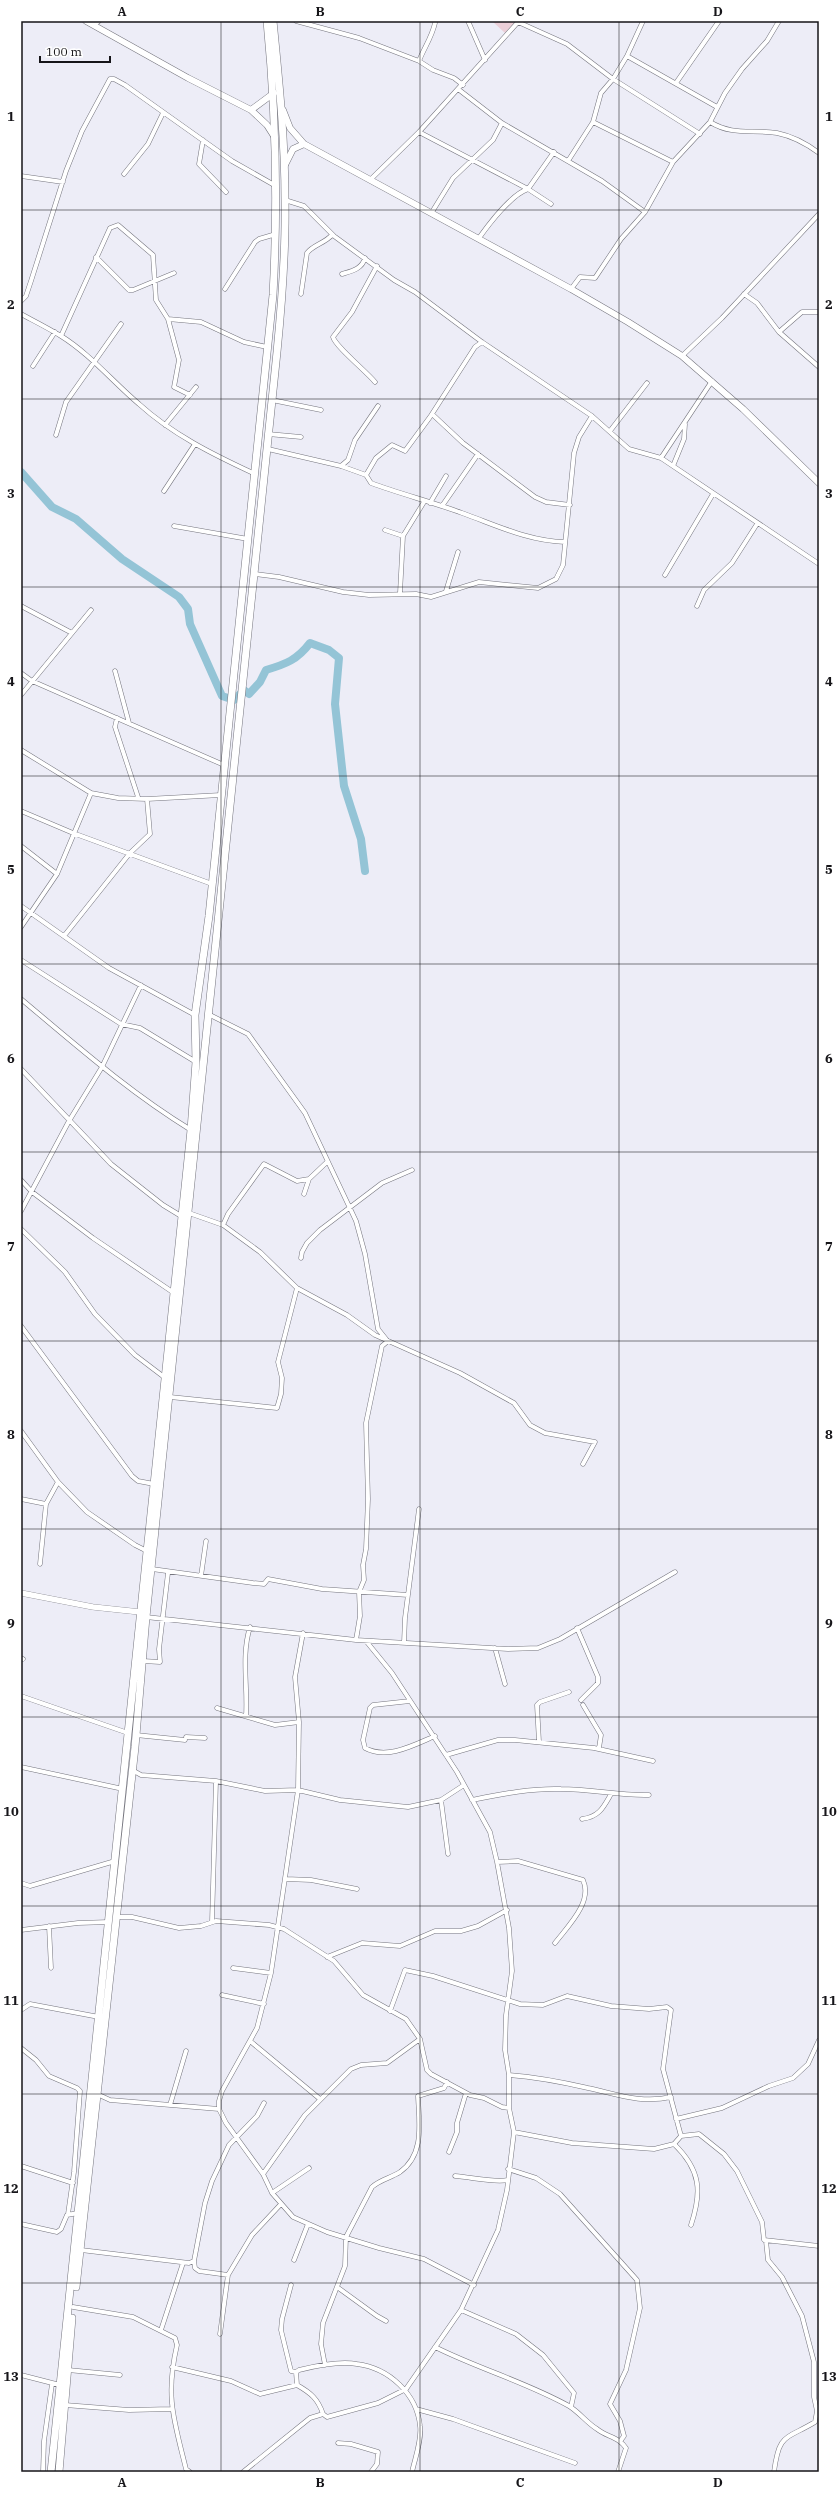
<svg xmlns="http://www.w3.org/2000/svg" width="840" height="2493" viewBox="0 0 840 2493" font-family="'IBM Plex Serif',serif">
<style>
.green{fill:#ebcfd8}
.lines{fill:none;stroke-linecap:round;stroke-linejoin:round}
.river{stroke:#94c4d6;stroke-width:8}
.street-casing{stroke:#75757e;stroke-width:5}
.secondary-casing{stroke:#75757e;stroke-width:6}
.primary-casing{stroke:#75757e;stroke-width:7}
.highway-casing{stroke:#75757e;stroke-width:8}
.street{stroke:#fff;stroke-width:4}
.secondary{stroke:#fff;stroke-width:5.5}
.primary{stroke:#fff;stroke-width:6}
.highway{stroke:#fff;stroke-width:7}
.grid{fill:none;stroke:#161519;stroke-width:1;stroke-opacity:0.55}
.neatline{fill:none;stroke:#161519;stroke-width:1.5}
.grid-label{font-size:13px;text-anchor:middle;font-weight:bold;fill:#161519}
</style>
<rect width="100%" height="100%" fill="#ededf7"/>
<path class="green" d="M 492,21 L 516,21 L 505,33 Z"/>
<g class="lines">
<path class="river" d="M 21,472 L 52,507 L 76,519 L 122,559 L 179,597 L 188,609 L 190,624 L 222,696 L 234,700 L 244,690 L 249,694 L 260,682 L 266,670 C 286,664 297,660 310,643 L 329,650 L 339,658 L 335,704 L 344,786 L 361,839 L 365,871"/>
<g class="street-casing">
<path id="street" d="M 296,21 L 359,38 L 419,61 L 433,70 L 454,78 L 463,85
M 468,21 L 485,60
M 518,22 L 567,44 L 613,79 L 700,134
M 94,25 L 99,21
M 627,56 L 717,107
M 419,61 C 424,48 432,37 435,23
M 676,83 L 719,21
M 458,89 L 502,123 L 602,181 L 645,212
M 593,122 L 673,162
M 710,122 C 733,136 751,129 777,133 C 792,136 807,144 819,153
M 419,132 L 528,189 L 551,204
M 203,140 L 199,164 L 226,192
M 568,161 L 593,122 L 601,93 L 613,79 L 627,56 L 643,21
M 124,174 L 148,144 L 163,113
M 21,176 L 63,182
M 370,180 L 419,132 L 519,21
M 285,200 L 304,206 L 334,236 L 394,280 L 415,292 L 482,342 L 592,416 L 629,449 L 661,458 L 819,564
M 432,212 L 453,178 L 493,140 L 502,123
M 479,238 C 489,224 512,194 528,189 L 554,152
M 96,257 L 129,290 L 133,290 L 174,273
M 342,274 C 352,271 362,269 365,258
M 225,289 L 255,242 L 259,239 L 276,234
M 571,289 L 580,277 L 595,278 L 621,239 L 645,212 L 673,162 L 710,122 L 725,93 L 742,69 L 767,41 L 779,21
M 301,294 L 307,253 C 313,245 325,243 332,235 L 334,236
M 744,294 L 757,303 L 779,332 L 819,367
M 21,301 L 26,296 L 31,281 L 66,171 L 82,131 L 110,79 L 114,79 L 125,85 L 232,161 L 276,186
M 21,314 C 34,321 48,328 61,336 C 90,354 113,382 139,404 C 172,434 212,454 253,473
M 168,319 L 179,360 L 174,387 L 190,395
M 779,332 L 802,312 L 819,312
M 61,336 L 110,228 L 118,225 L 153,255 L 156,300 L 168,319 L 201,322 L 244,342 L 267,347
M 682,356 L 722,318 L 819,214
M 33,366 L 55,332
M 375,382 C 367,372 335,346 333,337 L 352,312 L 377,266
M 272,400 L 321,410
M 432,414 L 463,443 L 535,497 L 546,502 L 570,505
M 165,425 L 196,387
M 610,431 L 647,383
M 268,434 L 301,437
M 56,435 L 66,402 L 121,324
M 268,449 L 341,466 L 366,475 L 371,483 C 401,494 432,502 462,513 C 496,525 528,541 565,542
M 661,458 L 712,381
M 341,466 L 348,460 L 355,440 L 378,406
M 673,466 L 684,439 L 685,424
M 366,475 L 376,458 L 392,445 L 405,451 L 430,417 L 475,347 L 482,342
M 164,491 L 195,444
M 430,503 L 446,476
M 442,506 L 478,454
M 174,526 L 248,539
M 385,530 L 403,536
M 255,574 L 279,577 L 343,592 L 369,595 L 416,594 L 431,597 L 479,582 L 538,588 L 556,579 L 563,565 L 574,453 L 579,437 L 592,416
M 665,575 L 713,494
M 446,591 L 458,552
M 400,593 L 403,536 L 424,502
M 21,606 L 72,633
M 697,606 L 704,590 L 732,563 L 757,524
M 115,671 L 129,723
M 21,673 L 32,681 L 224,765
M 21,695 L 91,610
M 117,718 L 115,727 L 138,797
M 21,750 L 91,793 L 118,798 L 147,799 L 221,795
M 21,811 L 73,833 L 212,884
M 21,846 L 57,874
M 21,906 L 109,968 L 195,1015
M 21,927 L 57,874 L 91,793
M 64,936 L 130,853 L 150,834 L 147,799
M 21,960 L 121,1024 L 140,1028 L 196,1062
M 21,999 C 76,1045 129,1092 191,1130
M 210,1015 L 248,1034 L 305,1113 L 356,1221 L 365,1254 L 378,1329 L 386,1339
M 21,1069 L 111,1164 L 163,1205 L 181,1216
M 21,1180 L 32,1192 L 93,1238 L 174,1293
M 304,1194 L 309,1179 L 327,1162
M 21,1211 L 69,1121 L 102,1067 L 141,985
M 189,1213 L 223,1225 L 260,1252 L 297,1288 L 347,1315 L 375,1335 L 460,1373 L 514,1403 L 530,1425 L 545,1433 L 595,1442 L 583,1464
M 223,1225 L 228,1214 L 264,1164 L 297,1181 L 309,1179
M 21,1229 L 65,1272 L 95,1314 L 135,1355 L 164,1377
M 301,1258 L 302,1252 L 307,1243 L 320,1230 L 382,1183 L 412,1170
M 21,1326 L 132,1476 L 138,1481 L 154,1484
M 170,1397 L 277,1408 L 281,1394 L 282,1378 L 278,1362 L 297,1288
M 21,1431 L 58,1482 L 87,1512 L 135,1545 L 147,1551
M 21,1499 L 46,1504
M 40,1564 L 46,1504 L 58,1482
M 152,1569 L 253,1583 L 264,1584 L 268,1579 L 322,1589 L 408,1595
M 201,1576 L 206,1541
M 146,1617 L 356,1640 L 360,1616 L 359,1592 L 364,1580 L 363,1565 L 366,1549 L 368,1499 L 366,1423 L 382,1346 L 388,1341
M 577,1628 L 598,1677 L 598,1683 L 581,1700
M 303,1633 L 295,1677 L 299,1722 L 298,1790 L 271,1973 L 257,2028 L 222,2091 L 219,2101 L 219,2109 L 226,2123 L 263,2174 L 272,2193 L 293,2217 L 327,2232 L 379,2248 L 424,2259 L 474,2285
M 356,1640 L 508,1649 L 538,1648 L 560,1639 L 675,1572
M 366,1641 L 392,1673 L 457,1772 L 490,1832 L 497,1862 L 518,1861 L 583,1880 C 593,1902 568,1926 555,1943
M 404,1643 L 405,1618 L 419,1509
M 495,1648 L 505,1684
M 21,1658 L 23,1659
M 143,1661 L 160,1662 L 159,1649 L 168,1573
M 21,1696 L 128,1733
M 410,1701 L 373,1705 L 370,1708 L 363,1740 L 365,1748 C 387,1760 414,1745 435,1736
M 583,1705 L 601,1735 L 599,1748
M 217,1708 L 275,1725 L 299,1722
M 246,1716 C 248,1686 241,1656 250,1627
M 136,1735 L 185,1740
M 186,1737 L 205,1738
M 539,1742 L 537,1705 L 540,1702 L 569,1692
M 446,1755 L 498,1740 L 515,1740 L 594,1748 L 653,1761
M 21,1767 L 123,1789
M 132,1770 L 141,1775 L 216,1781 L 265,1791 L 298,1790 L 340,1800 L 408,1807 L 441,1800 L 464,1785
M 441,1800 L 448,1854
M 472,1800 C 502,1794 531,1788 561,1789 C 591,1789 620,1796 649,1795
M 582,1819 C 599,1817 603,1808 611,1794
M 286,1879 L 311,1880 L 357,1889
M 21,1883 L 30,1886 L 115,1861
M 116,1917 L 132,1917 L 179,1928 L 201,1926 L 216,1921 L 269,1925 L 284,1929 L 334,1961 L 363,1995 L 406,2019 L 420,2039 L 427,2070 L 431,2074 L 470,2095 L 484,2098 L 502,2107 L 509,2108
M 212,1922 L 216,1781
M 49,1926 L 51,1968
M 21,1930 L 78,1923 L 109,1922
M 327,1957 L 362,1943 L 400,1946 L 435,1931 L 461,1931 L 478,1926 L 507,1910
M 233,1968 L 271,1973
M 222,1995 L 264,2004
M 21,2010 L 30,2004 L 99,2017
M 390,2011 L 405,1970 L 433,1976 L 520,2004 L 543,2005 L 567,1996 L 611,2006 L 649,2009 L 667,2007 L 671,2010 L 663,2069 L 681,2136
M 250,2041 L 320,2099
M 21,2048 L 36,2060 L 49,2076 L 77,2088 L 80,2091 L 74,2172 L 68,2214
M 509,2075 C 535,2077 562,2082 588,2088 C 617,2094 641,2104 671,2097
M 97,2094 L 110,2100 L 219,2109
M 170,2105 L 186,2051
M 676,2119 L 722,2108 L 769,2086 L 793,2078 L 808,2064 L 819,2040
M 514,2132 L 572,2143 L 654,2149 L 674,2144 L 681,2136 L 699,2134 L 724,2154 L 737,2171 L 762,2222 L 764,2240 L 819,2246
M 674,2144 C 701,2170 702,2192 691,2225
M 449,2152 L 457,2132 L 457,2123 L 466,2093
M 21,2166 L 73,2183
M 508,2169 L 536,2178 L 560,2194 L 637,2280 L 640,2308 L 626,2370 L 610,2404 L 620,2421 L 624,2436 L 621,2440
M 263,2174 L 305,2115 L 351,2069 L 361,2065 L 387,2063 L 420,2039
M 455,2176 C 471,2177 494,2183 508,2180
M 272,2193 L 309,2168
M 21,2224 L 57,2232 L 61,2229 L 67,2215 L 78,2213
M 766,2241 L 768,2260 L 782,2277 L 802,2316 L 814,2362 L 814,2397 L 817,2411 L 815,2422 C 785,2440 779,2433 774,2472
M 81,2250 L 189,2263 L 194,2261 L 205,2203 L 212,2181 L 229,2145 L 257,2116 L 264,2103
M 294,2260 L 308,2224
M 194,2261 L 195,2268 L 199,2271 L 228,2275
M 291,2285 L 282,2319 L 281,2330 L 291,2371 L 296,2372
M 337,2287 L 377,2316 L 386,2321
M 73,2307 L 133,2317 L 175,2338 L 177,2345 C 165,2397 174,2420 186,2469 L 190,2472
M 461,2310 L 516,2334 L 543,2355 L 574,2393 L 571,2407
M 161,2330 L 183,2263
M 220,2334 L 228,2275 L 252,2235 L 281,2204
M 435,2347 C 479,2369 526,2382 569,2406 C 579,2412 587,2423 597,2429 C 607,2437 619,2437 626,2448 L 618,2472
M 325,2365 L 321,2344 L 323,2323 L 345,2266 L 346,2237 L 372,2187 C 381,2179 391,2178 400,2172 C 425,2154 419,2123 418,2096 L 444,2088 L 447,2082
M 172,2367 L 231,2381 L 260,2394 L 297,2385 C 311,2393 318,2399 323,2414 L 327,2417 L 378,2403 L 406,2389 L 461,2310 L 498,2230 L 507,2190 L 514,2132 L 509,2108 L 509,2075 L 505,2050 L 506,2015 L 512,1971 L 509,1928 L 497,1862
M 68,2370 L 120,2375
M 21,2375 L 60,2385
M 297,2385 L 296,2372 L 299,2370 C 315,2366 341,2361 357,2364 C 389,2368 417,2394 420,2426 C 422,2440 415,2458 412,2472
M 65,2405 L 129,2410 L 171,2409
M 416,2409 L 453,2419 L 575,2463
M 338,2443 L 351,2444 L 378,2452 L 377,2464 L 371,2472
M 43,2472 L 44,2441 L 52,2384
M 243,2472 L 310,2418 L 323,2414"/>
</g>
<g class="secondary-casing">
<path id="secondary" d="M 21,1593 L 93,1607 L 140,1612"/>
</g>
<g class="primary-casing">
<path id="primary" d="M 86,21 L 188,78 L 251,110 L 267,125 L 274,136
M 251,110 L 274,93
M 283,110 L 290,128 L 304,144 L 571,289 L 628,322 L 682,356 L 743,409 L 819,483
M 285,165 L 293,149 L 304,144"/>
</g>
<g class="highway-casing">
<path id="highway" d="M 76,2287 L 135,1747 L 146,1617 L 277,352 C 282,301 286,251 285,200 C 285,140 279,81 273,21
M 51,2472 L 191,1130 L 196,1062 L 195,1015 L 209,916 L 273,295 C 278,203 276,113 267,21
M 59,2472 L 72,2318"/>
</g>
<use href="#street" class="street"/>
<use href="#secondary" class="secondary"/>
<use href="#primary" class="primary"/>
<use href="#highway" class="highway"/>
</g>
<path class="grid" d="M 221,21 L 221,2472M 420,21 L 420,2472M 619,21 L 619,2472M 21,210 L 819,210M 21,399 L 819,399M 21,587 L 819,587M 21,776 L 819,776M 21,964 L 819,964M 21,1152 L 819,1152M 21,1341 L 819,1341M 21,1529 L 819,1529M 21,1717 L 819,1717M 21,1906 L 819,1906M 21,2094 L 819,2094M 21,2283 L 819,2283"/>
<rect width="840" height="2493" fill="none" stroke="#ffffff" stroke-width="44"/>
<path d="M40 56v6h70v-6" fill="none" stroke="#161519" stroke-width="2"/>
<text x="46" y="56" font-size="12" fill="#161519" stroke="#ffffff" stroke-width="3" paint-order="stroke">100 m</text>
<rect x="22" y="22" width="796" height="2449" class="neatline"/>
<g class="grid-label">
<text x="122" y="16">A</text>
<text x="320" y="16">B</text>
<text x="520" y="16">C</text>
<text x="718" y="16">D</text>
<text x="11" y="121">1</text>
<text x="829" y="121">1</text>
<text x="11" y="309">2</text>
<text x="829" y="309">2</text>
<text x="11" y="498">3</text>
<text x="829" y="498">3</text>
<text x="11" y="686">4</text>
<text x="829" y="686">4</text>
<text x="11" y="874">5</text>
<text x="829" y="874">5</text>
<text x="11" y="1063">6</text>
<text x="829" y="1063">6</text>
<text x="11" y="1251">7</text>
<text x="829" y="1251">7</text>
<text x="11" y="1439">8</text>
<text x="829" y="1439">8</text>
<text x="11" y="1628">9</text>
<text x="829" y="1628">9</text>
<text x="11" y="1816">10</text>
<text x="829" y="1816">10</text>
<text x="11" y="2005">11</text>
<text x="829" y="2005">11</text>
<text x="11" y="2193">12</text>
<text x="829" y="2193">12</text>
<text x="11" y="2381">13</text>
<text x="829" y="2381">13</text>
<text x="122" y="2487">A</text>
<text x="320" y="2487">B</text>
<text x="520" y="2487">C</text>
<text x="718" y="2487">D</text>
</g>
</svg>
